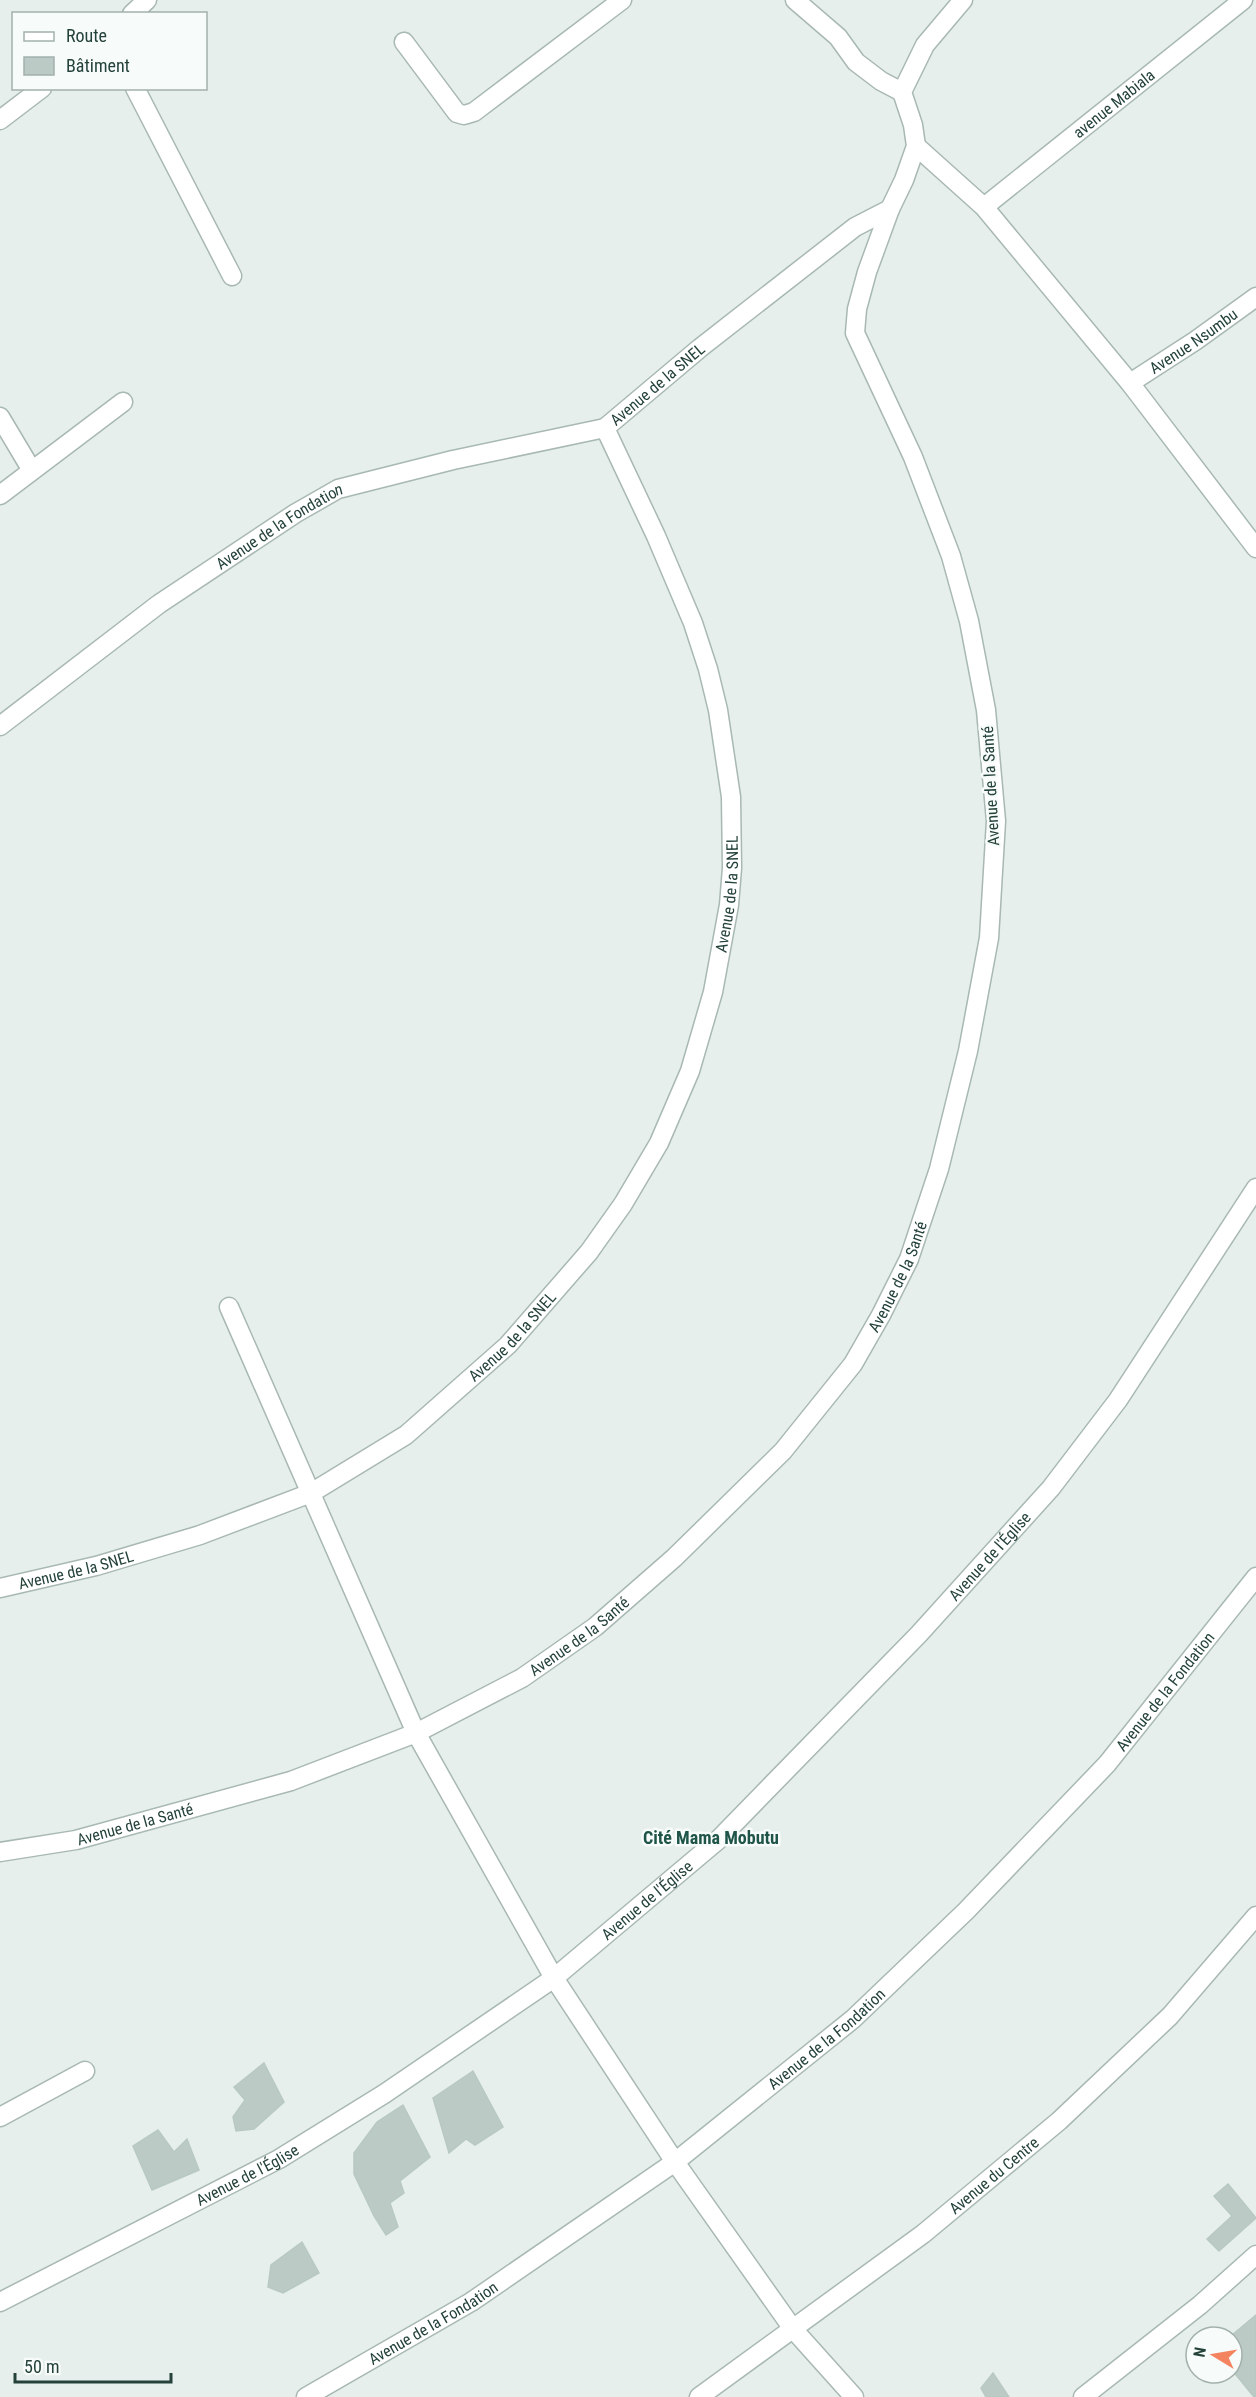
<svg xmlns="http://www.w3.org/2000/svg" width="1256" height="2397" viewBox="0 0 1256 2397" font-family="'Roboto Condensed',sans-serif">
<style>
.building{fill:#bbcac4;stroke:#b8c9c2;stroke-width:1.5}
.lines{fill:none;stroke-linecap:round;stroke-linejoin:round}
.minor-casing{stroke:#a8b8b2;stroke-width:21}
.minor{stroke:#fff;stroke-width:18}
.labels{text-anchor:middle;stroke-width:5;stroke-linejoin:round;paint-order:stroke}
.street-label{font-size:16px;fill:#24423a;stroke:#f7fbf9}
.neighbourhood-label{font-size:18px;font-weight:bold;fill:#1f5548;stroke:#f7fbf9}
</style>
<rect width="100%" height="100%" fill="#e6efeb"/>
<path class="building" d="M 264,2063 L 284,2102 L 254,2129 L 236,2131 L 233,2117 L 245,2100 L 234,2087 Z
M 473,2071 L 503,2127 L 475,2145 L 466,2139 L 449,2153 L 433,2098 Z
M 403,2105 L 430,2157 L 400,2181 L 404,2193 L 390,2203 L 398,2227 L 386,2235 L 374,2216 L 354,2174 L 354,2153 L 377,2122 Z
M 158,2130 L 174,2152 L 187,2139 L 199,2170 L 152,2190 L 133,2146 Z
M 1228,2184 L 1256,2218 L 1219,2251 L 1207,2239 L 1232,2216 L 1214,2196 Z
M 302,2242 L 319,2273 L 283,2293 L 268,2287 L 271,2265 Z
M 1256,2315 L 1256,2397 L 1254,2397 L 1232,2370 L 1232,2335 Z
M 993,2373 L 1009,2397 L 986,2397 L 981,2388 Z"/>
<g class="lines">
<g class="minor-casing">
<g id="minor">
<path d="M 795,0 L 838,37 L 856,62 L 881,81 L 902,92"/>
<path d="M 132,14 L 147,0"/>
<path d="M 404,42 L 457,113 L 464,115 L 474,112 L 622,0"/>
<path d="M 135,88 L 232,276"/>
<path d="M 0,120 L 42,88"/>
<path d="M 916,146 L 984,207 L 1130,383 L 1256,548"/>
<path id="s1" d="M 984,207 L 1243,0"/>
<path id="s2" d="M 1130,383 L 1195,341 L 1256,297"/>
<path d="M 0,417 L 31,469"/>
<path d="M 0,495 L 123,402"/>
<path id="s3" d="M 0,726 L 159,604 L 296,513 L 338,489 L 453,460 L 605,428"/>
<path d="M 229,1307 L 416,1733 L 554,1978 L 675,2162 L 793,2329 L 854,2397"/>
<path id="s4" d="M 0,1588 L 96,1566 L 200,1535 L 311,1493 L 406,1435 L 508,1345 L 589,1252 L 623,1204 L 659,1143 L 690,1071 L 713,992 L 729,905 L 732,868 L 731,797 L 718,710 L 708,669 L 693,623 L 656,536 L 605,428 L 700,348 L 855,227 L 890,209 L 904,180 L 916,146 L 913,125 L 902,92 L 925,45 L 963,0"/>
<path id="s5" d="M 0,1852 L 76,1840 L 291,1781 L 416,1733 L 522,1678 L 595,1627 L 674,1558 L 783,1451 L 853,1364 L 881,1315 L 909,1259 L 939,1169 L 968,1051 L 989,938 L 996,821 L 986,710 L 969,621 L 951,556 L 913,457 L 855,333 L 857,309 L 867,272 L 890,209"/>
<path d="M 0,2117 L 85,2071"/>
<path id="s6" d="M 0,2302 L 279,2159 L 384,2094 L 554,1978 L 718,1840 L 919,1634 L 1051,1488 L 1118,1400 L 1256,1188"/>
<path id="s7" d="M 306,2397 L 471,2302 L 675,2162 L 853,2019 L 966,1911 L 1107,1764 L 1256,1577"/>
<path id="s8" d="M 699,2397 L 923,2234 L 1059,2121 L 1170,2016 L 1256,1916"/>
<path d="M 1083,2397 L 1200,2305 L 1256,2255"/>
</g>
</g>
<use href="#minor" class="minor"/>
</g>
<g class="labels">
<g class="street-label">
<text dy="6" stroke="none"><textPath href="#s1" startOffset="166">avenue Mabiala</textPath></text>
<text dy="6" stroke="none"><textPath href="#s2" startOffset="76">Avenue Nsumbu</textPath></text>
<text dy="6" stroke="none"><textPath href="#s4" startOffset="1644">Avenue de la SNEL</textPath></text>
<text dy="6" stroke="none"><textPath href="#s3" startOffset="344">Avenue de la Fondation</textPath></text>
<text transform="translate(990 786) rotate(-93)" y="6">Avenue de la Santé</text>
<text dy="6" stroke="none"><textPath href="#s4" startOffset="1086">Avenue de la SNEL</textPath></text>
<text dy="6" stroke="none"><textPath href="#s5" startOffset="1110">Avenue de la Santé</textPath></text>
<text dy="6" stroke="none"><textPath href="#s4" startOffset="582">Avenue de la SNEL</textPath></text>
<text dy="6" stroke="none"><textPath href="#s6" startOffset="1250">Avenue de l'Église</textPath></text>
<text dy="6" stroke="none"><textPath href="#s4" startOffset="78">Avenue de la SNEL</textPath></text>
<text dy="6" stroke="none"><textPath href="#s5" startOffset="624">Avenue de la Santé</textPath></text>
<text dy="6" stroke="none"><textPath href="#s7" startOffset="1119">Avenue de la Fondation</textPath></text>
<text dy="6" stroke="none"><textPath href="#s5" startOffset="138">Avenue de la Santé</textPath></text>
<text dy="6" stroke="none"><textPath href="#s6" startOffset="764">Avenue de l'Église</textPath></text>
<text dy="6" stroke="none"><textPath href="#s7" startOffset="633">Avenue de la Fondation</textPath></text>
<text dy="6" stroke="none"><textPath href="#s6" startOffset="278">Avenue de l'Église</textPath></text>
<text dy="6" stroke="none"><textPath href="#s8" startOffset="369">Avenue du Centre</textPath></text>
<text dy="6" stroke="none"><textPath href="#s7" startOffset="147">Avenue de la Fondation</textPath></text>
</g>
<g class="neighbourhood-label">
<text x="711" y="1844">Cité Mama Mobutu</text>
</g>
</g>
<rect x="12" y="12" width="195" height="78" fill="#f7fbf9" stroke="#a3b1ad" stroke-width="1.5"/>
<rect x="24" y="32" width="30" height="9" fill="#ffffff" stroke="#a3b1ad" stroke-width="1.5"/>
<text x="66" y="42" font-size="18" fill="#24423a">Route</text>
<rect x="24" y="57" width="30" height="18" fill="#bbcac4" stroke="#a3b1ad" stroke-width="1.5"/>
<text x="66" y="72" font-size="18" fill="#24423a">Bâtiment</text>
<g transform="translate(1214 2355) rotate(281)"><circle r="28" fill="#f7fbf9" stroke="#a3b1ad" stroke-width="1.5"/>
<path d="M0-4.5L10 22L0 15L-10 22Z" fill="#f4845f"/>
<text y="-9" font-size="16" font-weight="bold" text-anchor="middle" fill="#24423a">N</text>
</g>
<path d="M15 2373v9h156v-9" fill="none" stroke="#24423a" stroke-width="3"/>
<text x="24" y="2373" font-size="18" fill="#24423a" stroke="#f7fbf9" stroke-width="4.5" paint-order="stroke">50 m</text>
</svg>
